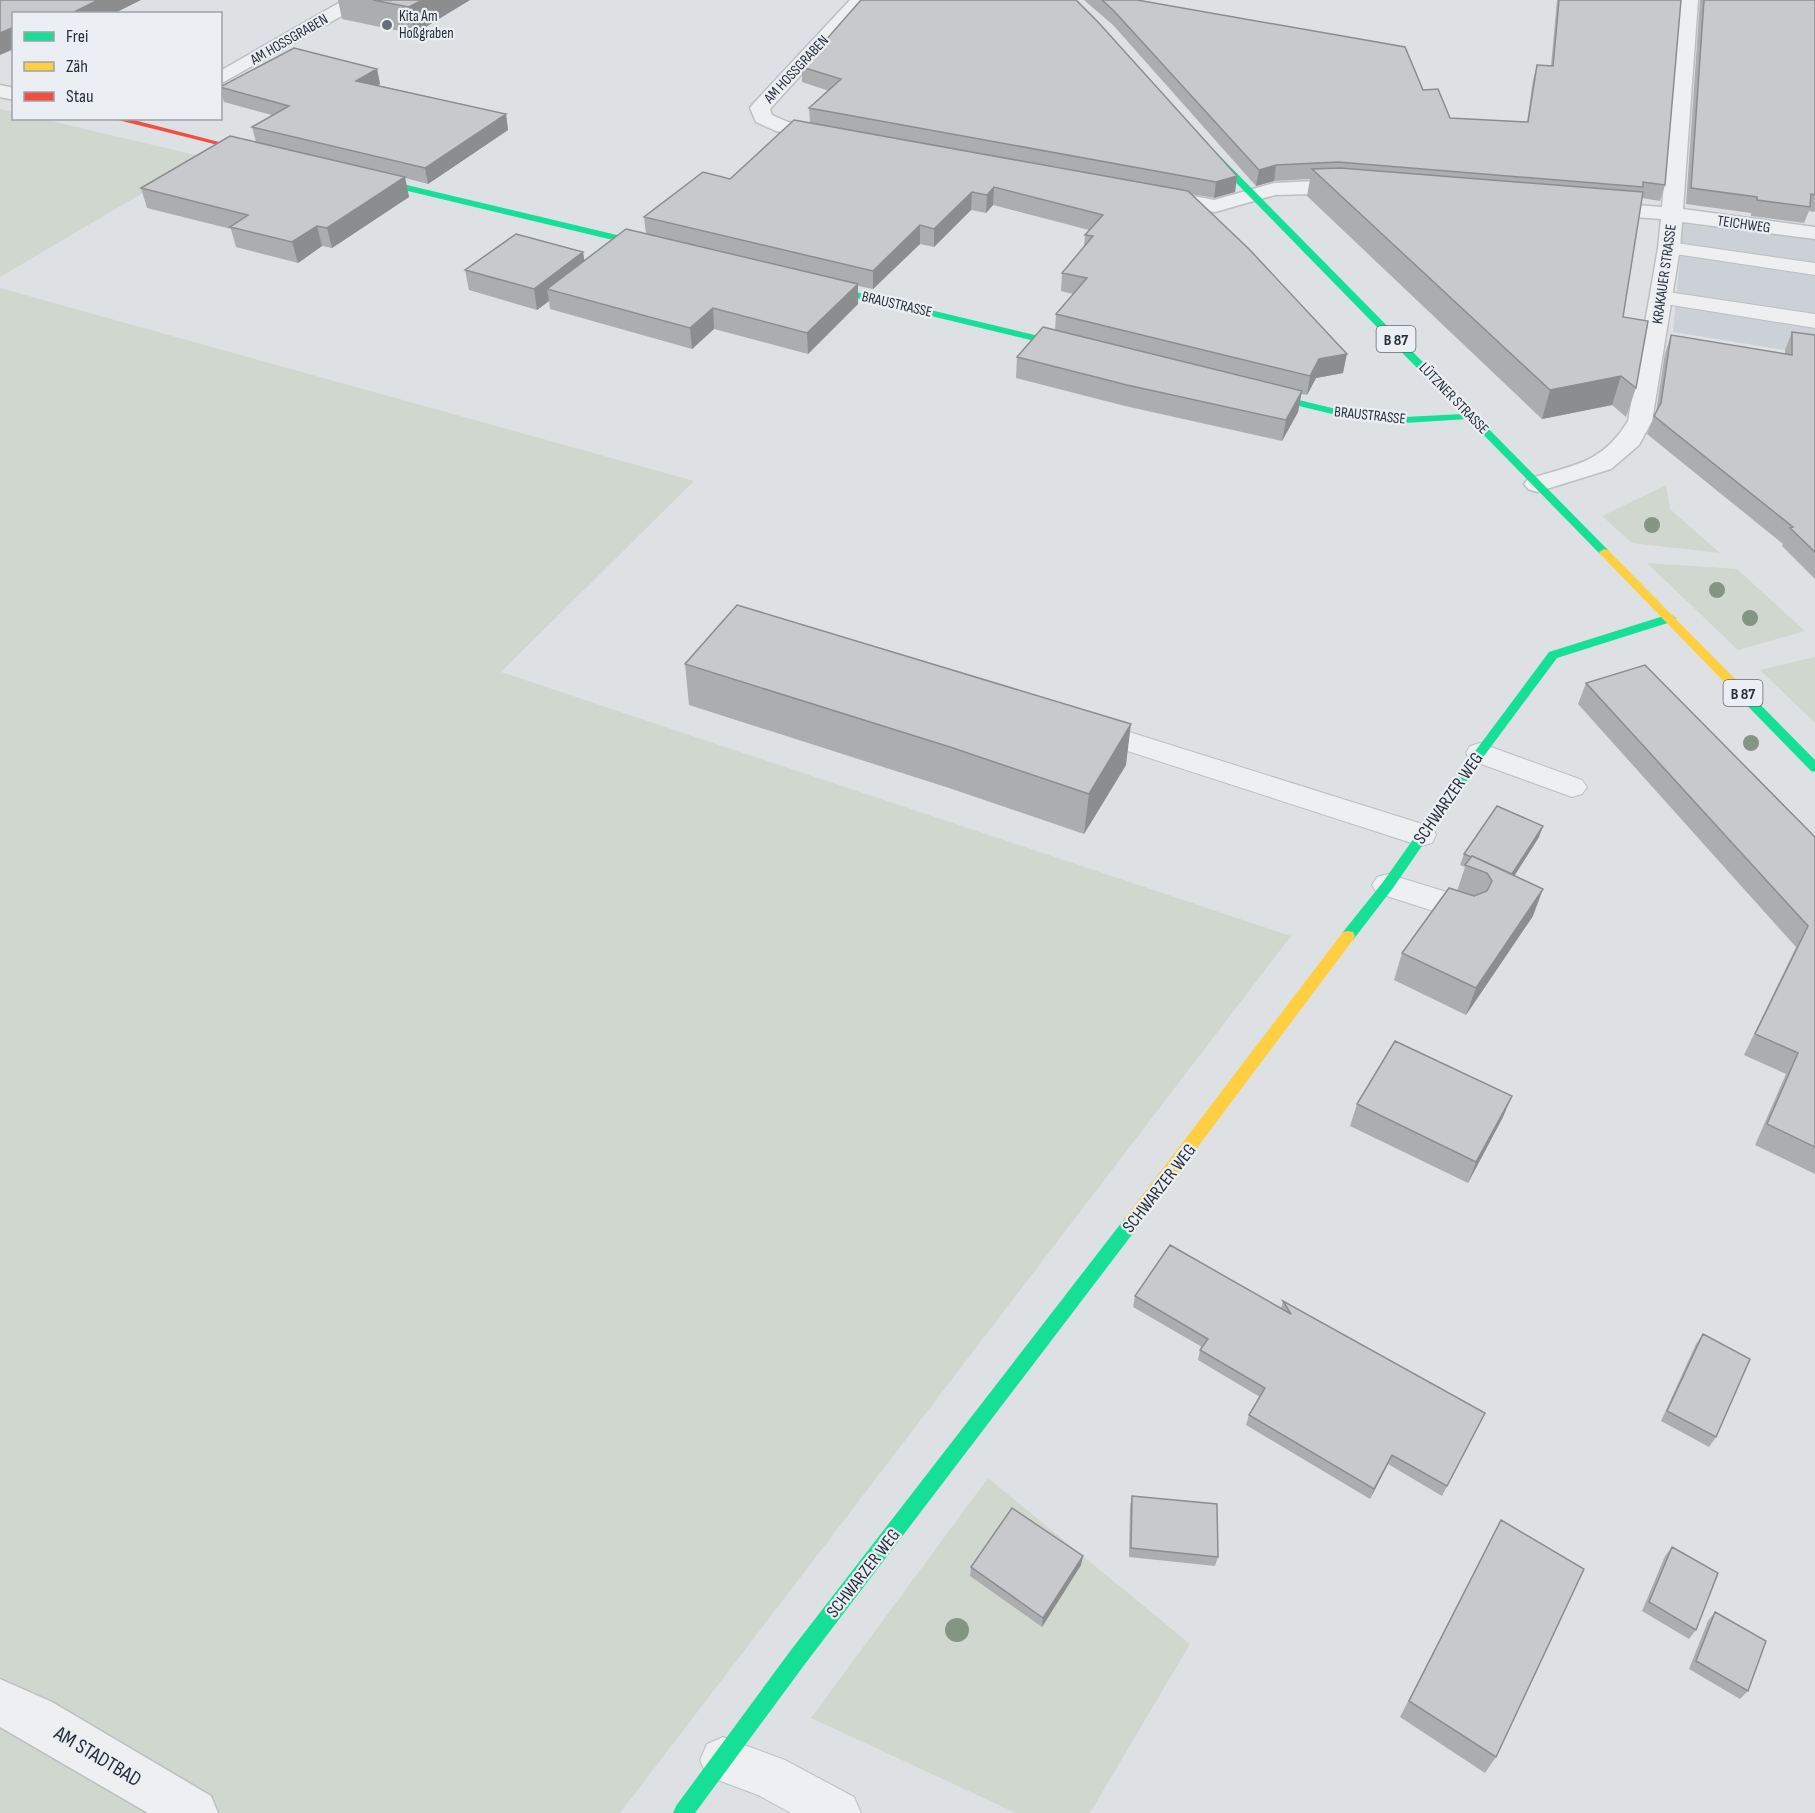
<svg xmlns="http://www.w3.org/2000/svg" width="1815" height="1813" viewBox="0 0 1815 1813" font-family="'Sofia Sans Condensed',sans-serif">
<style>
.built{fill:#ccd1d7}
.green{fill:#cfd7cf}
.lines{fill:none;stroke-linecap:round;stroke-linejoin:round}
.lane-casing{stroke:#bcbfc2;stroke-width:2}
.street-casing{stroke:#bcbfc2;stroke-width:3}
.lane{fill:#edeff0;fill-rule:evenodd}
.street{fill:#edeff0;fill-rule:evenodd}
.fast{fill:#16e098;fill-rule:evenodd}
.slow{fill:#ffcf43;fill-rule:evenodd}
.jam{fill:#f24e42;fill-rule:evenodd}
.tree{fill:#859584}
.wall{fill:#abadaf}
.shaded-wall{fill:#8b8d8f}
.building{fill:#c7c9cc;stroke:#8b8d8f;stroke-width:1.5}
.poi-dot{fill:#676d76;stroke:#ebeff3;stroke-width:2}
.labels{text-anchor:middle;stroke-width:4.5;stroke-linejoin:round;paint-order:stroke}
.far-poi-label{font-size:15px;fill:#272f3b;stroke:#ebeff3;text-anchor:start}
.far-street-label{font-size:15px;fill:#272f3b;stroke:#ebeff3}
.shield{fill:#ebeff3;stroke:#626972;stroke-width:1.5}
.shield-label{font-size:16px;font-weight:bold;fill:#272f3b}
.street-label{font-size:18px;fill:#272f3b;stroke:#ebeff3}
.near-street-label{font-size:21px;fill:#272f3b;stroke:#ebeff3}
</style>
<rect width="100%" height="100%" fill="#dee1e4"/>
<path class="built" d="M 1683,224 L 1815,240 L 1815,355 L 1673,332 Z"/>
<path class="green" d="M 0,109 L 13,112 L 14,118 L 42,119 L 204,157 L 0,277 Z
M 0,288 L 694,481 L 501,672 L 1291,936 L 620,1813 L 0,1813 Z
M 1666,485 L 1670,509 L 1720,553 L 1632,543 L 1602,516 Z
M 1647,563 L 1737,569 L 1805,631 L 1738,650 Z
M 1815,657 L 1815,723 L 1760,670 Z
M 988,1478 L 1190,1644 L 1090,1813 L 1016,1813 L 811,1718 Z"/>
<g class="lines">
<g class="lane-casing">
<path id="lane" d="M 1669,242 L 1815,263 L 1815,275 L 1662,252 L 1659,248 L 1662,244 Z
M 1661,291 L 1815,314 L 1815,328 L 1653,302 L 1650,297 L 1653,292 Z
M 1088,719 L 1432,827 L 1436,835 L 1432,843 L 1421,846 L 1078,735 L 1074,728 L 1078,721 Z
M 1480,743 L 1582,780 L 1587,787 L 1582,794 L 1572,797 L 1470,760 L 1466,753 L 1470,746 Z
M 1388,874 L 1476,901 L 1481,909 L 1476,917 L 1465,921 L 1377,893 L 1372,885 L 1377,877 Z
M 723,1737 L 785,1760 L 854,1797 L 861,1813 L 791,1813 L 758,1795 L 707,1776 L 700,1760 L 707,1744 Z"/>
</g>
<g class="street-casing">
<path id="street" d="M 344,0 L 366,0 L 363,4 L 220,84 L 220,71 Z
M 850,0 L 869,0 L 770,109 L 772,115 L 788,122 L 836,131 L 839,135 L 836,139 L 829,141 L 776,131 L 756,122 L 750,108 L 753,104 Z
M 1680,0 L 1698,0 L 1683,209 L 1815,227 L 1815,239 L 1682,222 L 1680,248 L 1652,421 L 1639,445 L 1611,469 L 1537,492 L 1528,489 L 1524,484 L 1528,479 C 1573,465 1602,464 1628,421 L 1658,248 L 1661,219 L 1596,214 L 1589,212 L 1586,208 L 1589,204 L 1596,202 L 1662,207 Z
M 0,85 L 14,88 L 14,100 L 0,97 Z
M 1335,180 L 1361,183 L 1364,187 L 1361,191 L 1354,193 L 1275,195 L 1215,212 L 1150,199 L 1147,195 L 1150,191 L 1157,189 L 1214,200 L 1274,183 Z
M 0,1679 L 52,1702 L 211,1796 L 218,1813 L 148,1813 L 0,1727 Z"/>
</g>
<use href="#lane" class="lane"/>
<use href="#street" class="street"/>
<path class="fast" d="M 1202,144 L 1208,144 L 1608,550 L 1608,554 L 1600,554 L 1468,419 L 1405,423 L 1332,414 L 1254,395 L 1254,391 L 1257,390 L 1332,408 L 1405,417 L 1462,414 L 1202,148 Z
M 365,175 L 659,245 L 663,248 L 659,251 L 362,180 L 362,176 Z
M 814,282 L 1076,345 L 1081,348 L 1076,351 L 811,287 L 811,283 Z
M 1670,614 L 1676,618 L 1674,621 L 1557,658 L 1484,756 L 1393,888 L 1353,940 L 1343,940 L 1341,936 L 1343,932 L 1383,882 L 1476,750 L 1549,652 Z
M 1730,677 L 1734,678 L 1815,760 L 1815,772 L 1811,771 L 1726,684 L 1724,681 Z
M 1131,1216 L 1137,1218 L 1139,1223 L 1137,1228 L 805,1664 L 695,1813 L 673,1813 L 676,1806 L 791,1650 L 1125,1218 Z"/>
<path class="slow" d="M 1604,549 L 1608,550 L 1734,678 L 1736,681 L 1734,684 L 1726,684 L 1600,554 L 1599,552 Z
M 1348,931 L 1353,932 L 1355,936 L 1353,940 L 1137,1228 L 1131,1230 L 1125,1228 L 1123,1223 L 1125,1218 L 1343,932 Z"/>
<path class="jam" d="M 110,118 L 126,118 L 266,154 L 262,156 Z"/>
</g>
<g class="tree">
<circle cx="1652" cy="525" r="8"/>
<circle cx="1717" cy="590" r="8"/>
<circle cx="1750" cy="618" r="8"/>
<circle cx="1751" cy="743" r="8"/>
<circle cx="957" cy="1630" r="12"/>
</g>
<path class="wall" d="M 338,0 L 470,0 L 414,34 L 342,19 Z
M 1084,0 L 1137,0 L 1423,90 L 1450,118 L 1527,122 L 1533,80 L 1537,65 L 1551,66 L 1557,0 L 1681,0 L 1665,185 L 1660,201 L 1642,198 L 1623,317 L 1636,388 L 1626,417 L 1612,405 L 1542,419 L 1307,196 L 1310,179 L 1274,181 L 1256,186 L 1113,25 Z
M 1700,0 L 1815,0 L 1815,212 L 1809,211 L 1804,223 L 1751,216 L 1751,213 L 1686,204 Z
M 802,67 L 1237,176 L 1235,192 L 1214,198 L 1191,194 L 1343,373 L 1316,378 L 1307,395 L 1301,394 L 1298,412 L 1282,441 L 1125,406 L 1016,378 L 1017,357 L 1055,330 L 1056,314 L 1073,294 L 1061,291 L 1062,273 L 1084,247 L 1085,235 L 1089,230 L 993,205 L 986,213 L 971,210 L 934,247 L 920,244 L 873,289 L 858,286 L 858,304 L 808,354 L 714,329 L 692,349 L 550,309 L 549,301 L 537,310 L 469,290 L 465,270 L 583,252 L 584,260 L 646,234 L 644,217 L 730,179 L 810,123 L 809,108 L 829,91 L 802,82 Z
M 377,69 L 380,84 L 377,85 L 506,114 L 508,130 L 428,184 L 405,178 L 409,197 L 332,248 L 322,246 L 298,263 L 236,247 L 231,229 L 147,208 L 141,188 L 256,142 L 252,127 L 272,115 L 224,102 L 220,87 Z
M 1792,332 L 1815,335 L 1815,579 L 1782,546 L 1783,544 L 1647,434 L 1656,412 L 1665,353 L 1671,335 L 1785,354 L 1785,350 Z
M 685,664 L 1126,765 L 1084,834 L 949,788 L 689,705 Z
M 1586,683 L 1815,837 L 1815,1174 L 1755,1145 L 1786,1074 L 1744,1055 L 1796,947 L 1578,704 Z
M 1539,837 L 1514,876 L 1533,916 L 1466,1015 L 1394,980 L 1402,953 L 1457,891 L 1465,867 L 1460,865 L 1464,854 Z
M 1357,1104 L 1503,1117 L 1468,1183 L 1350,1126 Z
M 1135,1296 L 1281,1308 L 1283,1301 L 1485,1413 L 1442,1496 L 1388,1464 L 1370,1499 L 1246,1425 L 1249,1415 L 1260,1397 L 1198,1360 L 1200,1350 L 1202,1347 L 1133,1307 Z
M 1703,1334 L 1716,1437 L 1709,1447 L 1661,1421 L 1696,1344 Z
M 1132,1496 L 1218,1557 L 1215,1566 L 1129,1557 L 1130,1506 Z
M 1501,1520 L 1496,1757 L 1485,1773 L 1400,1717 L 1491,1539 Z
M 1672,1547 L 1696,1630 L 1689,1639 L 1642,1611 L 1665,1556 Z
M 1081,1565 L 1042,1627 L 970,1576 L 971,1567 Z
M 1715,1612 L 1748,1691 L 1740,1699 L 1689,1669 L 1708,1621 Z"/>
<path class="shaded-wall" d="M 98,0 L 141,0 L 113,14 L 70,14 Z
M 422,0 L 470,0 L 414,34 L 409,7 Z
M 14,27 L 14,49 L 0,55 L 0,33 Z
M 377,69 L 380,84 L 360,96 L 356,81 Z
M 506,114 L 508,130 L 428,184 L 425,168 Z
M 1276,165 L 1274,181 L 1256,186 L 1259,170 Z
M 1237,176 L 1235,192 L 1214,198 L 1216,182 Z
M 405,177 L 409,197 L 332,248 L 327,228 Z
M 994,187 L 993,205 L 986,213 L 987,195 Z
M 972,192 L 971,210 L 934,247 L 934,229 Z
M 920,225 L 920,244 L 873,289 L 873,271 Z
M 317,226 L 322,246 L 298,263 L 292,242 Z
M 583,252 L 586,272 L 547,289 L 549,301 L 537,310 L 534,289 Z
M 858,284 L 858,304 L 808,354 L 807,333 Z
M 713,308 L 714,329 L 692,349 L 690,328 Z
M 1347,354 L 1343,373 L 1316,378 L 1307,395 L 1310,376 L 1319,359 Z
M 1621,376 L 1612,405 L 1542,419 L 1550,390 Z
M 1302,391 L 1298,412 L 1282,441 L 1286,420 Z
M 1131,724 L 1126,765 L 1084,834 L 1089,794 Z
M 1543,826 L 1539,837 L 1508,886 L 1512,875 Z
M 1543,889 L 1533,916 L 1466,1015 L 1476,988 Z
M 1512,1096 L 1503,1117 L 1468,1183 L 1476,1162 Z
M 1392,1455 L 1388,1464 L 1370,1499 L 1374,1489 Z
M 1083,1556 L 1081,1565 L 1042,1627 L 1043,1618 Z"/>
<path class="building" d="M 0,0 L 98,0 L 70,14 L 14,14 L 14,27 L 0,33 Z
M 373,0 L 422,0 L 409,7 Z
M 861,0 L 1076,0 L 1098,22 L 1237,176 L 1216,182 L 809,108 L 841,79 L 802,67 Z
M 1102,0 L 1137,0 L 1405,47 L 1423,90 L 1438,89 L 1450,118 L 1528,122 L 1537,65 L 1553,66 L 1559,0 L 1681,0 L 1665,185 L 1643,182 L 1643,187 L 1338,162 L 1276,165 L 1259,170 L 1114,11 Z
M 1704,0 L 1815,0 L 1815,195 L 1811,194 L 1810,207 L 1757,200 L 1757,197 L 1691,188 Z
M 294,48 L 377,69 L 356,81 L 506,114 L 425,168 L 252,127 L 289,106 L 220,87 Z
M 794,120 L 1188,191 L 1249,249 L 1347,354 L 1319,359 L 1310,376 L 1056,314 L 1087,278 L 1062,273 L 1093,236 L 1085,235 L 1103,215 L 994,187 L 987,195 L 972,192 L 934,229 L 920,225 L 873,271 L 644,217 L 703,172 L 730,179 Z
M 230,136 L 405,177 L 327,228 L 317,226 L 292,242 L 230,227 L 248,215 L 141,188 Z
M 1340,168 L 1643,192 L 1623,317 L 1648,321 L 1636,388 L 1621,376 L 1550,390 L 1312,169 Z
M 626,229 L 858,284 L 807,333 L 713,308 L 690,328 L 547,289 Z
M 516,234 L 583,252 L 534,289 L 465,270 Z
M 1043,327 L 1302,391 L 1286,420 L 1127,385 L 1017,357 Z
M 1792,332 L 1815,335 L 1815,552 L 1790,528 L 1793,527 L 1654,416 L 1661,403 L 1671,335 L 1792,355 Z
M 737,605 L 1131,724 L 1089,794 L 950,747 L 685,664 Z
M 1645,665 L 1815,837 L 1815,1147 L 1767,1124 L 1798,1053 L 1755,1034 L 1808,926 L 1586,683 Z
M 1497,806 L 1543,826 L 1512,874 L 1472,856 L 1471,857 L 1464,854 Z
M 1472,856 L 1543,889 L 1476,988 L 1402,953 L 1449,888 L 1474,896 L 1487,891 L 1492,881 L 1487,873 L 1465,865 Z
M 1395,1041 L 1512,1096 L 1476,1162 L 1357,1104 Z
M 1170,1245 L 1291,1314 L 1283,1301 L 1485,1413 L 1447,1486 L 1392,1455 L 1374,1489 L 1249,1415 L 1265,1388 L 1200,1350 L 1208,1339 L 1135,1296 Z
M 1703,1334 L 1750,1359 L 1716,1437 L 1667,1411 Z
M 1132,1496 L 1217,1504 L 1218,1557 L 1131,1548 Z
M 1012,1508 L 1083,1556 L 1043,1618 L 971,1567 Z
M 1501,1520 L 1584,1569 L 1496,1757 L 1409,1701 Z
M 1672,1547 L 1718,1573 L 1696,1630 L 1649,1602 Z
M 1715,1612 L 1766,1641 L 1748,1691 L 1696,1661 Z"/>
<circle class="poi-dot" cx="387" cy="25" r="6"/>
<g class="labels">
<g class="far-poi-label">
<text x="399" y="21">Kita Am<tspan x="399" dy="17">Hoßgraben</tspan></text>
</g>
<g class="far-street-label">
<text transform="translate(289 39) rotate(-30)" y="5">AM HOSSGRABEN</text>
<text transform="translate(796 69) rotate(-47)" y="5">AM HOSSGRABEN</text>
<text transform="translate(1744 224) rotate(8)" y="5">TEICHWEG</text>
<text transform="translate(1664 274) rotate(-82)" y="5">KRAKAUER STRASSE</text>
<text transform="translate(897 304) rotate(13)" y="5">BRAUSTRASSE</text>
<text transform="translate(1454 398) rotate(46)" y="5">LÜTZNER STRASSE</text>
<text transform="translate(1370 415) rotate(6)" y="5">BRAUSTRASSE</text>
</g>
<g class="shield">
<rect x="1376.5" y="326" width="39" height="26" rx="4.5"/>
<rect x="1723.5" y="680" width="39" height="26" rx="4.5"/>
</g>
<g class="shield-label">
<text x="1396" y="345">B 87</text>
<text x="1743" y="699">B 87</text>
</g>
<g class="street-label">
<text transform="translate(1448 798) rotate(-55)" y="6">SCHWARZER WEG</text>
<text transform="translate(1159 1188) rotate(-52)" y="6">SCHWARZER WEG</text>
<text transform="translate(863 1573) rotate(-52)" y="6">SCHWARZER WEG</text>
</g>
<g class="near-street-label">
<text transform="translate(98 1756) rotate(31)" y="7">AM STADTBAD</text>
</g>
</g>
<rect x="12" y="12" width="210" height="108" fill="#ebeff3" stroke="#9da2a9" stroke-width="1.5"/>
<rect x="24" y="32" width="30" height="9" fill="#16e098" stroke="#9da2a9" stroke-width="1.5"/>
<text x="66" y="42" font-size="18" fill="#272f3b">Frei</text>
<rect x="24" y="62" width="30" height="9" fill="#ffcf43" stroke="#9da2a9" stroke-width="1.5"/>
<text x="66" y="72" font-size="18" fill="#272f3b">Zäh</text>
<rect x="24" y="92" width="30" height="9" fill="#f24e42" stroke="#9da2a9" stroke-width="1.5"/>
<text x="66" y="102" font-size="18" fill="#272f3b">Stau</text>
</svg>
